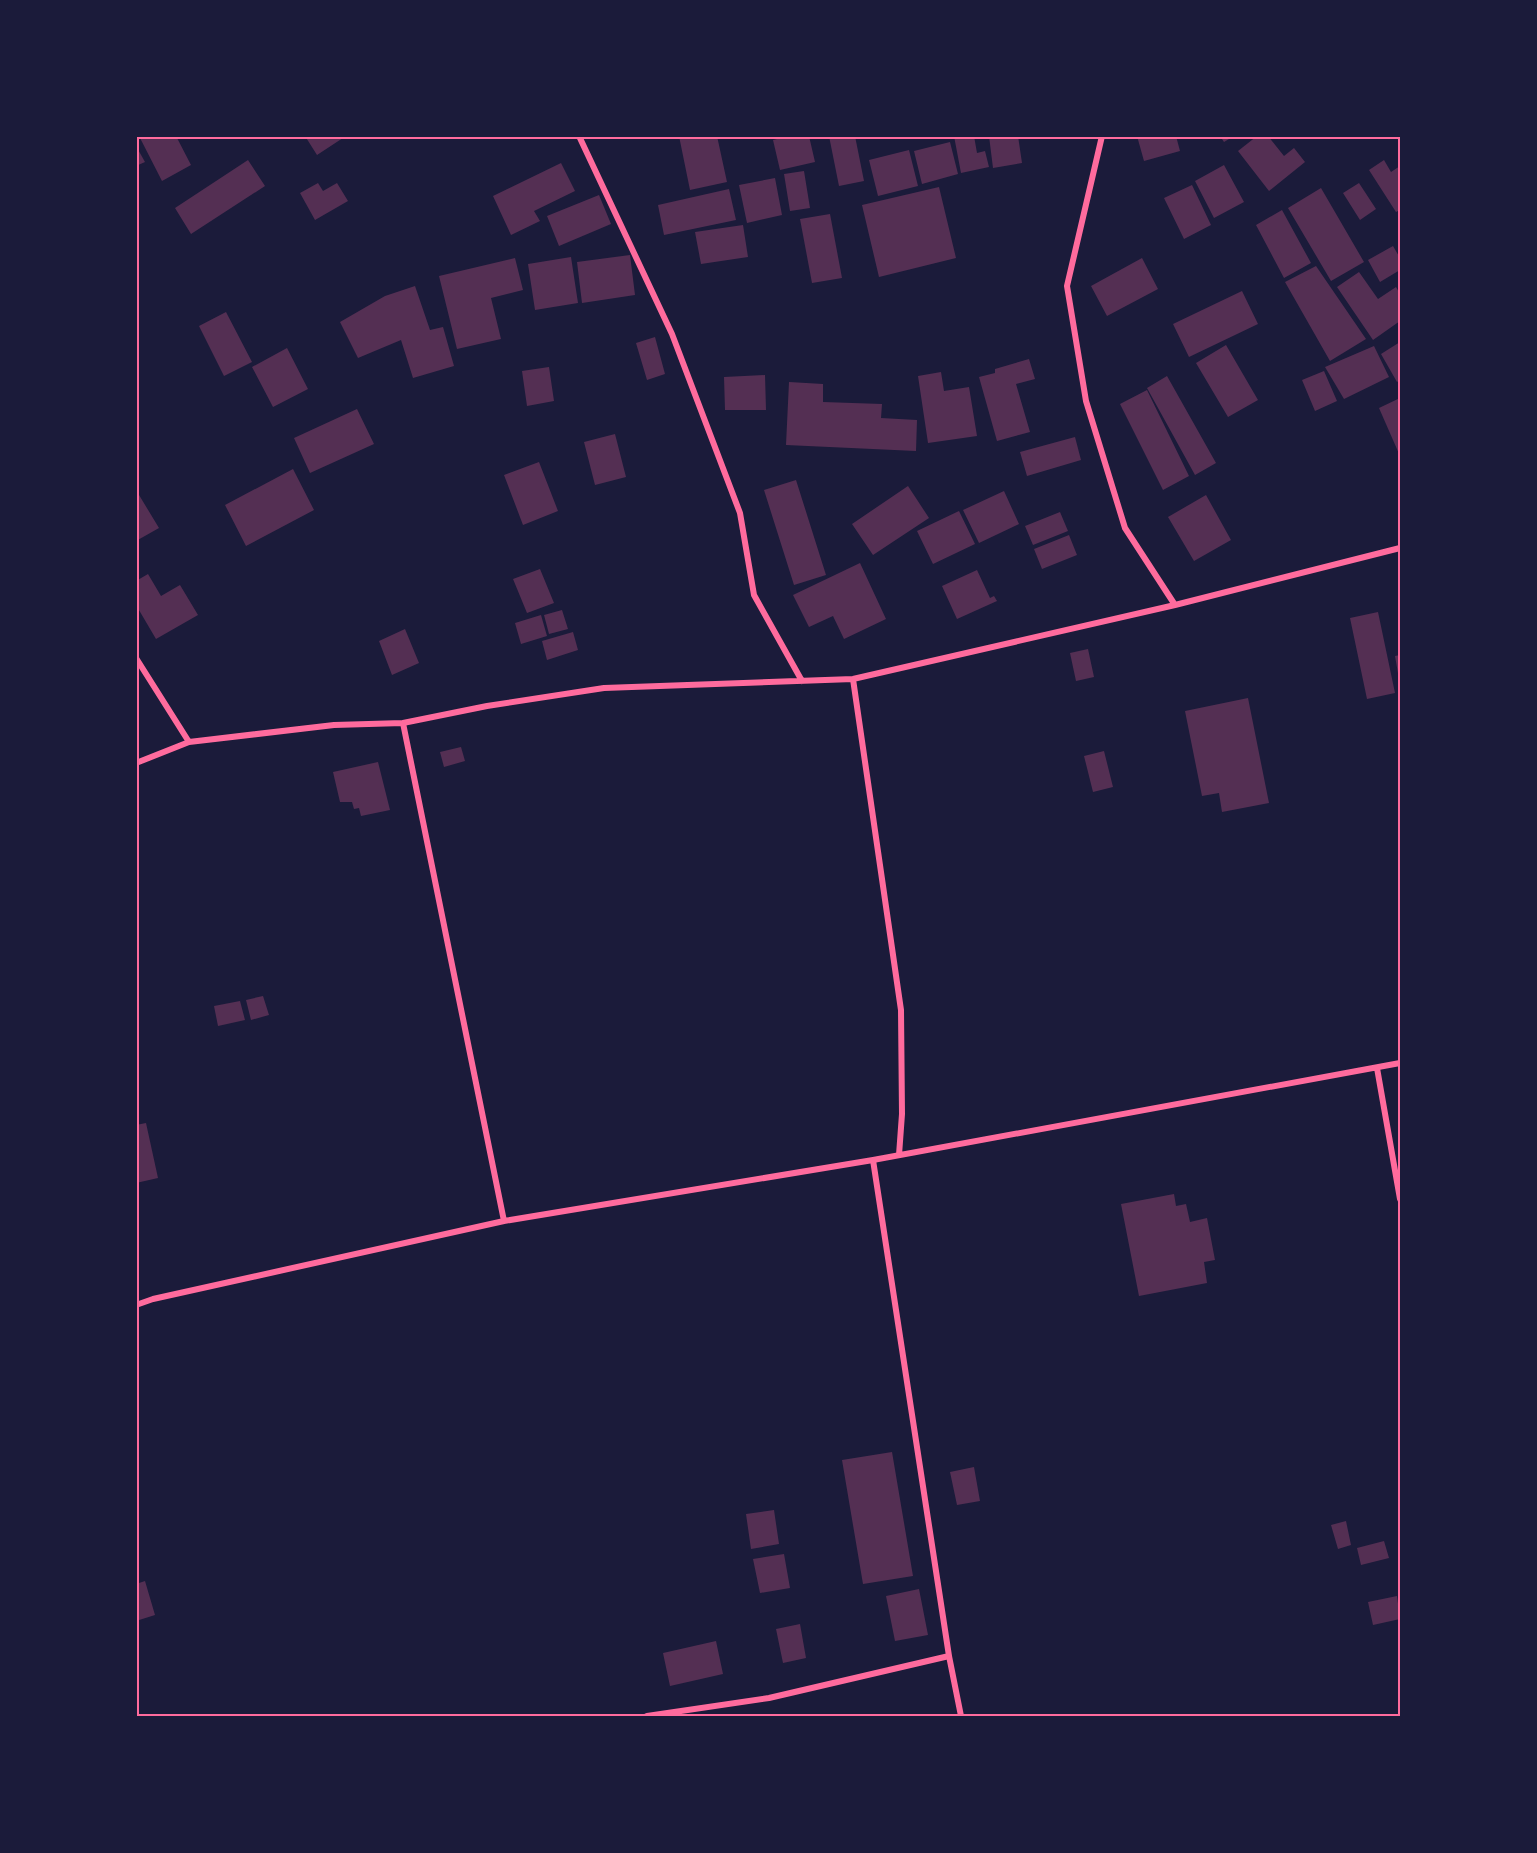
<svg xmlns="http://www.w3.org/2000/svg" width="1537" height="1853" viewBox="0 0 1537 1853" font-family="'Fira Sans',sans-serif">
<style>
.building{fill:#542f53}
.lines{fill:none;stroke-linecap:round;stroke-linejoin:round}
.minor{stroke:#ff6b9d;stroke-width:6}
.neatline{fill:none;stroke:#ff6b9d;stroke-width:2}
</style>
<rect width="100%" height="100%" fill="#1b1b3a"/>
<path class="building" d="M 139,136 L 176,136 L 191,165 L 162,181 Z
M 305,136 L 346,136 L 317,155 Z
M 679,136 L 717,136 L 727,182 L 690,190 Z
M 789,136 L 809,136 L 815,162 L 780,170 L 773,140 Z
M 829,136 L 855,136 L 864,181 L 839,186 Z
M 954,136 L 974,136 L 977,153 L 985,151 L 989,167 L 961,173 Z
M 989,136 L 1018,136 L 1022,163 L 993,168 Z
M 1137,136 L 1176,136 L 1180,151 L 1144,161 Z
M 1220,136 L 1234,136 L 1224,142 Z
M 1257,136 L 1268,136 L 1284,156 L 1294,148 L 1305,162 L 1269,191 L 1238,151 Z
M 950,142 L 958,174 L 922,184 L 914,151 Z
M 136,146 L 145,162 L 136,166 Z
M 909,150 L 918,186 L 878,196 L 869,160 Z
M 248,160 L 265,186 L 191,234 L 175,208 Z
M 1384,160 L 1391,172 L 1400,166 L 1400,210 L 1396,212 L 1369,170 Z
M 561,163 L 575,191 L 534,211 L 540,221 L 511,235 L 493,196 Z
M 1224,165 L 1244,202 L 1214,218 L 1195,181 Z
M 804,171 L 810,208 L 790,211 L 784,174 Z
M 775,178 L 782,215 L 747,223 L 739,185 Z
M 318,183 L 323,191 L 337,183 L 348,201 L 315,220 L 300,193 Z
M 1359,183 L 1376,209 L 1360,220 L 1343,193 Z
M 1192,185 L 1211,225 L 1184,239 L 1164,198 Z
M 939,187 L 956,258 L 879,277 L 862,205 Z
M 1321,188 L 1364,262 L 1331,281 L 1288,208 Z
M 729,189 L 736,220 L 664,235 L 658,205 Z
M 599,195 L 611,224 L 559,246 L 547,216 Z
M 1282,210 L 1311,263 L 1284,278 L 1256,225 Z
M 830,214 L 842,278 L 812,283 L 800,219 Z
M 743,225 L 748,257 L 701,264 L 695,232 Z
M 1393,246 L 1400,258 L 1400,270 L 1380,282 L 1368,260 Z
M 630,255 L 635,295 L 582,303 L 577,262 Z
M 571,257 L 578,303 L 535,310 L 528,264 Z
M 515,258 L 523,290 L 491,298 L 501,339 L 457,349 L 439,276 Z
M 1142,258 L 1158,289 L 1107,316 L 1091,286 Z
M 1316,266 L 1366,339 L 1330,361 L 1285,282 Z
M 1359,272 L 1378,299 L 1396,287 L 1400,294 L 1400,321 L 1373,340 L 1337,287 Z
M 415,286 L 430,330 L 443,327 L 454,366 L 413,378 L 401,340 L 358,358 L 340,322 L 385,296 Z
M 1242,291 L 1258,324 L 1189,357 L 1173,324 Z
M 226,312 L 252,362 L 224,376 L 199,326 Z
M 655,337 L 665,374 L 647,380 L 636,343 Z
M 1400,342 L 1400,380 L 1397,382 L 1381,354 Z
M 1226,345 L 1258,400 L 1228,417 L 1196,363 Z
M 1374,346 L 1389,377 L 1344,399 L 1325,367 Z
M 287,348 L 308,389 L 273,407 L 252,367 Z
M 1029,359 L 1035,379 L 1016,384 L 1030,432 L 997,441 L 979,377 L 995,373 L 995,369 Z
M 549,367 L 554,401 L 527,406 L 522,371 Z
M 1324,371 L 1337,401 L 1315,411 L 1302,380 Z
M 941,372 L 944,391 L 969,387 L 977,436 L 928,443 L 918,376 Z
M 765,375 L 766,410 L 725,410 L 724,377 Z
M 1167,376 L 1216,463 L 1195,475 L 1147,388 Z
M 789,382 L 823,384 L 823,402 L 882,404 L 881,418 L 917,420 L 916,451 L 786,445 Z
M 1147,390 L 1189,476 L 1163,490 L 1120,404 Z
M 1400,398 L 1400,456 L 1379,408 Z
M 357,409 L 374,444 L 310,473 L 294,438 Z
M 615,434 L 626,477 L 595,485 L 584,442 Z
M 1075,437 L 1081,460 L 1027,476 L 1020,452 Z
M 539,462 L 558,511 L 523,525 L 504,475 Z
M 293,469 L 314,510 L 246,546 L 225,505 Z
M 796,480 L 826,575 L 794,585 L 764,490 Z
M 908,486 L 929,518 L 873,555 L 852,524 Z
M 136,490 L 159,528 L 136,541 Z
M 1004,491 L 1019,524 L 979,543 L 963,510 Z
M 1206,495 L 1231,540 L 1194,561 L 1168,517 Z
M 959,511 L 975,544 L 933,564 L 917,531 Z
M 1060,512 L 1068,531 L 1033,545 L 1025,526 Z
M 1069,535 L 1077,555 L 1042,569 L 1034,549 Z
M 860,563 L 886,619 L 844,639 L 833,616 L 809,627 L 793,595 Z
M 540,569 L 554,603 L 527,613 L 513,579 Z
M 977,570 L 990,598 L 994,596 L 997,601 L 957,619 L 942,586 Z
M 148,574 L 161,596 L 180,585 L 198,615 L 156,639 L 136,605 L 136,581 Z
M 562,610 L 568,629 L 549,634 L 544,615 Z
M 1378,612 L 1395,693 L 1367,699 L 1350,618 Z
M 541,615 L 547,636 L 521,644 L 515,623 Z
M 405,629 L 419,663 L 392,675 L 379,641 Z
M 573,632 L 578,650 L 547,660 L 542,641 Z
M 1088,649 L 1094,677 L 1076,681 L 1070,653 Z
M 1400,655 L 1400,679 L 1399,679 L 1395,656 Z
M 1248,698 L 1269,803 L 1222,812 L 1219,793 L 1202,796 L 1185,711 Z
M 461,747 L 465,761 L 444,767 L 440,752 Z
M 1104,751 L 1113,787 L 1093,792 L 1084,756 Z
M 378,762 L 390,810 L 361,816 L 359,808 L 354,809 L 352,802 L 340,802 L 333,772 Z
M 263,996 L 269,1015 L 251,1020 L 246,1000 Z
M 240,1001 L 245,1020 L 218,1026 L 214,1006 Z
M 146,1123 L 158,1178 L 136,1183 L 136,1125 Z
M 1174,1194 L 1176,1206 L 1186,1204 L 1190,1222 L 1207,1218 L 1215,1260 L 1204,1262 L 1207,1283 L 1139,1296 L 1121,1204 Z
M 892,1452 L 913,1576 L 863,1584 L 842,1460 Z
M 974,1467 L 980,1501 L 957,1505 L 950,1472 Z
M 774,1510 L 779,1544 L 751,1549 L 746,1514 Z
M 1346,1521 L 1351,1545 L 1338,1549 L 1331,1525 Z
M 1384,1541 L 1389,1558 L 1361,1565 L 1357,1548 Z
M 784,1554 L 790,1588 L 760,1593 L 753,1559 Z
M 145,1581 L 155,1615 L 136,1621 L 136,1584 Z
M 919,1589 L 928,1635 L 895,1641 L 886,1596 Z
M 1397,1596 L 1400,1619 L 1373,1625 L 1368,1602 Z
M 800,1624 L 806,1658 L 783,1663 L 776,1629 Z
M 716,1641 L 723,1674 L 670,1686 L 663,1653 Z"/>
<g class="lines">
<path class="minor" d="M 579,136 L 672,334 L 740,513 L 754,595 L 802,681
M 1102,136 L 1067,286 L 1086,401 L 1125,528 L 1175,605
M 136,658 L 189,742
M 853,679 L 901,1010 L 902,1114 L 899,1155
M 403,723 L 504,1221
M 136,763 L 189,742 L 334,725 L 403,723 L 487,706 L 604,688 L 853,679 L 1175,605 L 1400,548
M 1377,1068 L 1400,1199
M 873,1160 L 949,1656 L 961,1716
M 136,1305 L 153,1299 L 504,1221 L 873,1160 L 1400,1063
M 647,1716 L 769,1698 L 949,1656"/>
</g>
<rect width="1537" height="1853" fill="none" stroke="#1b1b3a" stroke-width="276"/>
<rect x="138" y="138" width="1261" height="1577" class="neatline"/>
</svg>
